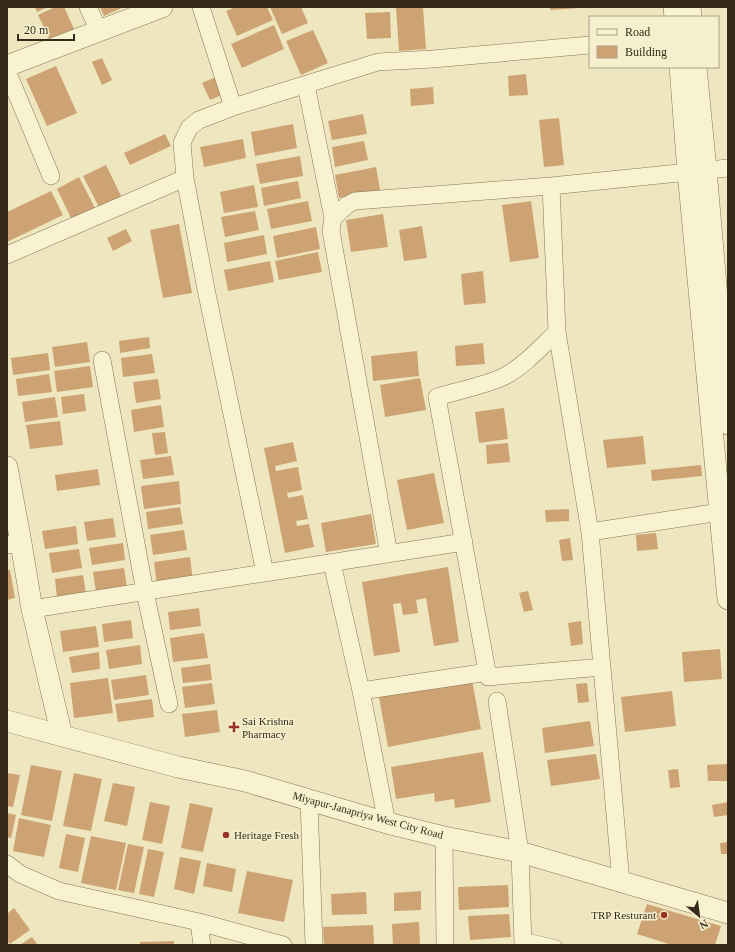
<svg xmlns="http://www.w3.org/2000/svg" width="735" height="952" viewBox="0 0 735 952" font-family="Georgia,serif">
<style>
.building{fill:#cda373}
.lines{fill:none;stroke-linecap:round;stroke-linejoin:round}
.service-casing{stroke:#877656;stroke-width:10}
.minor-casing{stroke:#877656;stroke-width:18}
.tertiary-casing{stroke:#877656;stroke-width:22}
.service{stroke:#f9f2d1;stroke-width:9}
.minor{stroke:#f9f2d1;stroke-width:17}
.tertiary{stroke:#f9f2d1;stroke-width:21}
.poi-dot{fill:#973225;stroke:#f6efcd;stroke-width:1.5}
.labels{text-anchor:middle;stroke-width:3;stroke-linejoin:round;paint-order:stroke}
.poi-label{font-size:11px;fill:#362b1b;stroke:#f6efcd;text-anchor:start}
.street-label{font-size:11px;fill:#362b1b;stroke:#f6efcd}
</style>
<rect width="100%" height="100%" fill="#eee6be"/>
<path class="building" d="M 35,7 L 48,7 L 37,12 Z
M 55,7 L 64,7 L 75,31 L 51,42 L 38,15 Z
M 100,7 L 124,7 L 104,16 Z
M 236,7 L 267,7 L 273,20 L 237,36 L 226,11 Z
M 270,7 L 301,7 L 308,23 L 282,34 Z
M 396,7 L 423,7 L 426,49 L 399,51 Z
M 550,7 L 580,7 L 580,8 L 550,10 Z
M 390,12 L 391,38 L 367,39 L 365,13 Z
M 274,25 L 284,49 L 242,68 L 231,44 Z
M 313,30 L 328,63 L 301,75 L 286,41 Z
M 102,58 L 112,80 L 102,85 L 92,62 Z
M 56,66 L 77,113 L 47,126 L 26,79 Z
M 526,74 L 528,95 L 509,96 L 508,76 Z
M 216,77 L 224,94 L 210,100 L 202,83 Z
M 433,87 L 434,104 L 411,106 L 410,89 Z
M 363,114 L 367,134 L 332,140 L 328,121 Z
M 559,118 L 564,165 L 544,167 L 539,120 Z
M 293,124 L 297,148 L 255,156 L 251,132 Z
M 165,134 L 171,146 L 130,165 L 124,153 Z
M 243,139 L 246,158 L 204,167 L 200,147 Z
M 364,141 L 368,160 L 335,167 L 332,147 Z
M 300,156 L 303,176 L 260,184 L 256,164 Z
M 106,165 L 122,198 L 100,209 L 83,176 Z
M 376,167 L 380,190 L 339,198 L 335,175 Z
M 79,177 L 96,210 L 73,222 L 57,189 Z
M 298,181 L 301,198 L 264,206 L 261,188 Z
M 254,185 L 258,207 L 224,213 L 220,192 Z
M 51,191 L 63,215 L 7,242 L 7,212 Z
M 308,201 L 312,221 L 271,229 L 267,209 Z
M 531,201 L 539,258 L 510,262 L 502,205 Z
M 255,211 L 259,230 L 225,237 L 221,217 Z
M 383,214 L 388,247 L 351,252 L 346,220 Z
M 179,224 L 192,293 L 163,298 L 150,230 Z
M 422,226 L 427,258 L 404,261 L 399,230 Z
M 316,227 L 320,249 L 277,258 L 273,236 Z
M 126,229 L 132,241 L 113,251 L 107,238 Z
M 264,235 L 267,254 L 227,262 L 224,243 Z
M 318,252 L 322,272 L 279,280 L 275,261 Z
M 270,261 L 274,282 L 228,291 L 224,270 Z
M 483,271 L 486,303 L 464,305 L 461,274 Z
M 149,337 L 150,348 L 120,353 L 119,341 Z
M 87,342 L 90,362 L 55,367 L 52,347 Z
M 483,343 L 485,364 L 456,366 L 455,346 Z
M 417,351 L 419,376 L 373,381 L 371,356 Z
M 48,353 L 50,370 L 13,375 L 11,358 Z
M 152,354 L 155,373 L 123,377 L 121,358 Z
M 90,366 L 93,387 L 57,392 L 54,371 Z
M 49,374 L 52,392 L 18,396 L 16,379 Z
M 420,378 L 426,410 L 385,417 L 380,385 Z
M 158,379 L 161,399 L 136,403 L 133,382 Z
M 84,394 L 86,411 L 63,414 L 61,397 Z
M 55,397 L 58,417 L 25,422 L 22,402 Z
M 161,405 L 164,427 L 134,432 L 131,410 Z
M 504,408 L 508,439 L 479,443 L 475,412 Z
M 60,421 L 63,445 L 30,449 L 26,425 Z
M 165,432 L 168,453 L 155,455 L 152,433 Z
M 643,436 L 646,464 L 607,468 L 603,440 Z
M 293,442 L 297,461 L 275,466 L 276,471 L 298,467 L 302,490 L 287,493 L 288,498 L 303,495 L 308,519 L 296,521 L 297,526 L 309,524 L 314,547 L 285,553 L 264,448 Z
M 508,443 L 510,462 L 487,464 L 486,445 Z
M 171,456 L 174,475 L 143,479 L 140,460 Z
M 701,465 L 702,476 L 652,481 L 651,470 Z
M 98,469 L 100,485 L 57,491 L 55,475 Z
M 434,473 L 444,523 L 407,530 L 397,480 Z
M 179,481 L 181,504 L 144,509 L 141,486 Z
M 180,507 L 183,524 L 148,529 L 146,512 Z
M 569,509 L 569,521 L 546,522 L 545,510 Z
M 371,514 L 376,544 L 326,552 L 321,523 Z
M 113,518 L 116,537 L 87,541 L 84,522 Z
M 76,526 L 78,544 L 45,549 L 42,531 Z
M 184,530 L 187,550 L 153,555 L 150,535 Z
M 656,533 L 658,549 L 637,551 L 636,535 Z
M 570,538 L 573,560 L 562,561 L 559,540 Z
M 123,543 L 125,560 L 92,565 L 89,548 Z
M 79,549 L 82,568 L 52,573 L 49,553 Z
M 190,557 L 193,581 L 157,586 L 154,562 Z
M 448,567 L 459,642 L 434,646 L 426,598 L 416,600 L 418,613 L 403,615 L 401,603 L 393,604 L 400,652 L 374,656 L 362,582 Z
M 124,568 L 127,588 L 96,592 L 93,572 Z
M 7,570 L 10,570 L 15,598 L 7,600 Z
M 83,575 L 86,594 L 57,598 L 55,579 Z
M 528,591 L 533,610 L 524,612 L 519,593 Z
M 199,608 L 201,626 L 170,630 L 168,612 Z
M 131,620 L 133,638 L 104,642 L 102,624 Z
M 581,621 L 583,644 L 571,646 L 568,623 Z
M 96,626 L 99,647 L 63,652 L 60,631 Z
M 204,633 L 208,658 L 173,662 L 170,638 Z
M 140,645 L 142,664 L 109,669 L 106,650 Z
M 720,649 L 722,679 L 684,682 L 682,652 Z
M 99,652 L 100,669 L 72,673 L 69,657 Z
M 210,664 L 212,680 L 183,683 L 181,668 Z
M 146,675 L 149,695 L 114,700 L 111,680 Z
M 108,678 L 113,713 L 74,718 L 70,683 Z
M 472,680 L 481,729 L 388,747 L 379,697 Z
M 212,683 L 215,704 L 185,708 L 182,687 Z
M 587,683 L 589,702 L 578,703 L 576,684 Z
M 672,691 L 676,726 L 625,732 L 621,697 Z
M 152,699 L 154,717 L 118,722 L 115,704 Z
M 217,710 L 220,732 L 185,737 L 182,714 Z
M 590,721 L 594,746 L 545,753 L 542,728 Z
M 483,752 L 491,802 L 455,808 L 454,799 L 435,802 L 434,793 L 396,799 L 391,767 Z
M 596,754 L 600,779 L 551,786 L 547,760 Z
M 728,764 L 728,781 L 708,781 L 707,765 Z
M 31,765 L 62,771 L 52,821 L 21,815 Z
M 678,769 L 680,787 L 670,788 L 668,770 Z
M 7,773 L 20,775 L 13,807 L 7,806 Z
M 74,773 L 102,779 L 91,831 L 63,826 Z
M 113,783 L 135,787 L 127,826 L 104,821 Z
M 150,802 L 170,806 L 162,844 L 142,840 Z
M 728,802 L 728,815 L 714,817 L 712,805 Z
M 190,803 L 213,808 L 203,852 L 181,848 Z
M 7,813 L 16,815 L 11,838 L 7,837 Z
M 19,818 L 51,825 L 44,857 L 13,851 Z
M 66,834 L 85,838 L 78,872 L 59,868 Z
M 91,836 L 126,843 L 116,890 L 81,883 Z
M 728,842 L 728,854 L 721,854 L 720,843 Z
M 128,844 L 144,847 L 134,893 L 118,890 Z
M 148,849 L 164,852 L 154,897 L 139,894 Z
M 180,857 L 201,861 L 194,894 L 174,889 Z
M 207,863 L 236,869 L 232,892 L 203,886 Z
M 247,871 L 293,880 L 284,922 L 238,913 Z
M 508,885 L 509,907 L 459,910 L 458,887 Z
M 421,891 L 421,910 L 394,911 L 394,893 Z
M 366,892 L 367,914 L 332,915 L 331,894 Z
M 647,904 L 721,926 L 715,945 L 672,945 L 637,934 Z
M 14,908 L 30,930 L 10,944 L 7,941 L 7,914 Z
M 509,914 L 511,937 L 470,940 L 468,916 Z
M 419,922 L 420,945 L 393,945 L 392,924 Z
M 373,925 L 374,945 L 324,945 L 323,927 Z
M 32,937 L 38,945 L 20,945 Z
M 174,941 L 174,945 L 140,945 L 140,942 Z"/>
<g class="lines">
<g class="service-casing">
<path id="service" d="M 523,937 L 557,945"/>
</g>
<g class="minor-casing">
<path id="minor" d="M 88,7 L 99,31
M 201,7 L 233,107
M 7,71 L 51,176
M 306,85 L 333,218
M 551,186 L 557,332 L 590,532 L 621,882
M 7,255 L 185,178
M 557,332 C 541,347 525,365 505,376 C 487,385 457,391 437,397 L 488,677 L 602,667
M 102,360 L 145,592 L 169,704
M 590,532 L 720,512
M 7,545 L 21,543
M 389,554 L 331,231 L 333,218 L 347,205 L 355,201 L 551,186 L 728,168
M 332,563 L 361,691 L 387,823
M 265,573 L 206,289 L 185,178 L 182,143 L 189,128 L 199,120 L 233,107 L 378,62 L 433,59 L 590,45
M 32,609 L 464,542
M 361,691 L 488,672
M 497,701 L 520,852 L 523,945
M 309,800 L 314,945
M 444,837 L 445,945
M 7,864 L 20,874 L 59,891 L 199,922 L 283,945
M 199,922 L 202,945"/>
</g>
<g class="tertiary-casing">
<path id="tertiary" d="M 674,7 L 675,17
M 690,7 L 691,17
M 7,66 L 162,7
M 680,67 L 688,172 L 728,599
M 696,67 L 706,170 L 728,424
M 7,467 L 21,543 L 32,609 L 62,736
M 7,721 L 178,767 L 245,781 L 387,823 L 444,837 L 520,852 L 728,913"/>
</g>
<use href="#service" class="service"/>
<use href="#minor" class="minor"/>
<use href="#tertiary" class="tertiary"/>
</g>
<g class="poi-dot">
<path d="M232 721h4v4h4v4h-4v4h-4v-4h-4v-4h4z"/>
<circle cx="226" cy="835" r="4"/>
<circle cx="664" cy="915" r="4"/>
</g>
<g class="labels">
<g class="poi-label">
<text x="242" y="725">Sai Krishna<tspan x="242" dy="13">Pharmacy</tspan></text>
<text x="234" y="839">Heritage Fresh</text>
<text x="656" y="919" text-anchor="end">TRP Resturant</text>
</g>
<g class="street-label">
<text transform="translate(368 815) rotate(15)" y="4">Miyapur-Janapriya West City Road</text>
</g>
</g>
<rect width="735" height="952" fill="none" stroke="#362b1b" stroke-width="16"/>
<rect x="589" y="16" width="130" height="52" fill="#f6efcd" stroke="#a9a186"/>
<rect x="597" y="29" width="20" height="6" fill="#f9f2d1" stroke="#a9a186"/>
<text x="625" y="36" font-size="12" fill="#362b1b">Road</text>
<rect x="597" y="46" width="20" height="12" fill="#cda373" stroke="#a9a186"/>
<text x="625" y="56" font-size="12" fill="#362b1b">Building</text>
<g transform="translate(699 916) rotate(151)" stroke="#f6efcd" stroke-width="3" paint-order="stroke">
<path d="M0-3L7 15L0 10L-7 15Z" fill="#362b1b"/>
<text y="-6" font-size="11" font-weight="bold" text-anchor="middle" fill="#362b1b">N</text>
</g>
<path d="M18 34v6h56v-6" fill="none" stroke="#362b1b" stroke-width="2"/>
<text x="24" y="34" font-size="12" fill="#362b1b" stroke="#f6efcd" stroke-width="3" paint-order="stroke">20 m</text>
</svg>
